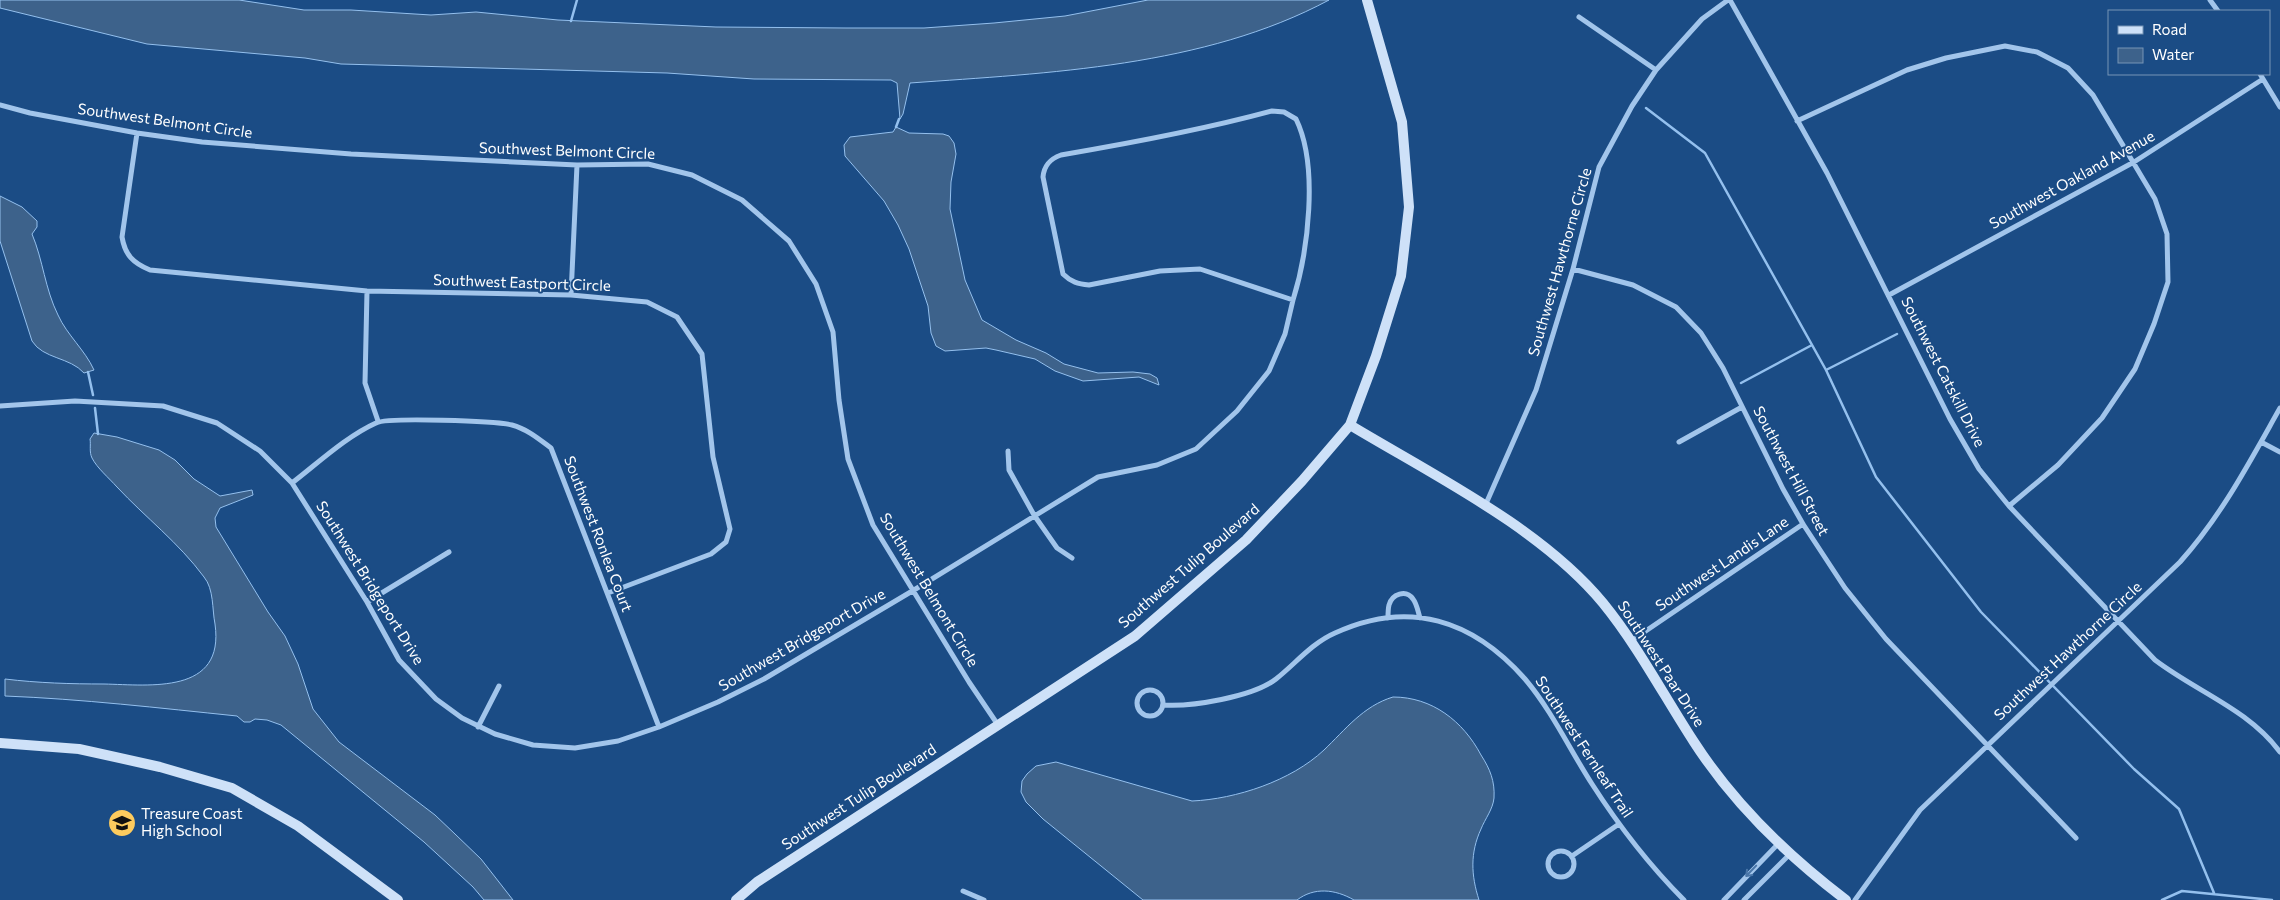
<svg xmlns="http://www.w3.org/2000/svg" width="2280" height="900" viewBox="0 0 2280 900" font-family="Commissioner,sans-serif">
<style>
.water{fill:#3d628b;stroke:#94c0ee}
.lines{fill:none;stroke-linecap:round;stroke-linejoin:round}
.stream{stroke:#94c0ee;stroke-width:2.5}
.street{stroke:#a2c5eb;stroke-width:5}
.secondary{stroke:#cee1f8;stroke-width:10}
.oneway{stroke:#4a76a9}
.labels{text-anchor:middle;stroke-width:4;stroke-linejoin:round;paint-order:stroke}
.street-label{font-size:15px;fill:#fff;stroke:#1b4c85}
.poi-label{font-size:15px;fill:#fff;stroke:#1b4c85;text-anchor:start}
</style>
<rect width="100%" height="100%" fill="#1b4c85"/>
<path class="water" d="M 0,0 L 239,0 L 304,10 L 351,10 L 431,15 L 476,12 L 558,20 L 716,27 L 846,28 L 924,28 L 994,23 L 1065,16 L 1148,0 L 1329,0 C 1204,67 1048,73 910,83 L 903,114 L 900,119 L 897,83 L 891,80 L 754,79 L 667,73 L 341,64 L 305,58 L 147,44 L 0,8 Z
M 896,127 L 909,133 L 943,134 L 949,136 L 954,143 L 956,154 L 951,182 L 950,209 L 965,280 L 982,320 L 1016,340 L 1046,353 L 1064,364 L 1098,373 L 1133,372 L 1150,374 L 1157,378 L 1159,385 L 1139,377 L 1083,381 L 1055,371 L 1035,359 L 996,350 L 986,348 L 945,351 L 936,346 L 931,333 L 928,306 L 909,249 L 898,225 L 884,201 L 845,156 L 844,145 L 850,137 L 893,132 Z
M 0,196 L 22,207 L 37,221 L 37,227 L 32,234 C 43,260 45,289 58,315 C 67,335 85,350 94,370 L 84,373 C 70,357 43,359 32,341 L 0,241 Z
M 94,433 L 117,437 L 159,450 L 175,460 L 194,479 L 220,496 L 252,490 L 253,495 L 220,508 L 215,518 L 216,527 L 268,612 L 285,636 L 298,664 L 313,709 L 339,742 L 435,815 L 455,834 L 481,859 L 513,900 L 484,900 L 473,887 L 424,842 L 281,725 L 267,720 L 255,719 L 250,722 L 244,722 L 237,716 C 159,708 82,699 5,696 L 5,679 C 38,683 71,684 104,684 C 150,685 225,695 215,624 C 212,609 214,589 204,577 C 179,543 145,517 117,487 C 109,478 97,468 92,458 C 89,452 91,445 90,439 Z
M 1393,697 C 1432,697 1463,721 1481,755 C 1490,769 1495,781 1494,798 C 1493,809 1485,819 1481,829 C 1470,853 1471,875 1479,900 L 1354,900 C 1335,889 1314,887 1297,900 L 1143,900 L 1043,819 L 1026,802 L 1021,792 L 1022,781 L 1027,774 L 1036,766 L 1056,762 L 1192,801 C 1236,799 1291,781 1324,750 C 1345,730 1363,706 1393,697 Z"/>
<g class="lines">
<path class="stream" d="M 571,21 L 577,0
M 1646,108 L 1705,153 L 1826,370 L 1876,477 L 1981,612 L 2134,769 L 2179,809 L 2214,893
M 896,127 L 899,119
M 1826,370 L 1897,334
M 88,372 L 93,395
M 1741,383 L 1812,345
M 95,408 L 98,434
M 2162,900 L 2182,891 L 2272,900"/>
<path class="street" d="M 1730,0 L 1827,173 L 1950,419 L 1979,469 L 2009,506 L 2155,660 C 2197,692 2248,709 2280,752
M 2210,0 L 2218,11
M 1579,17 L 1656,70
M 2260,74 L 2280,107
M 0,105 L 30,113 L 137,133 L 202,142 L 351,154 L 577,165 L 648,164 L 692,175 L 742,200 L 789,241 L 816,284 L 833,332 L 839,400 L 848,459 L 873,525 L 969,682 L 998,725
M 1272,111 L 1284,112 L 1296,119 C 1319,166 1308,252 1293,300 L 1200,269 L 1160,271 L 1089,285 C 1078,284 1071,282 1063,274 L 1043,177 C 1044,165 1050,159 1061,155 C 1132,143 1202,130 1272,111 Z
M 1797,121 L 1907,70 L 1946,58 L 2005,46 L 2037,52 L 2068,68 L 2093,95 L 2155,199 L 2167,234 L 2168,282 L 2154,324 L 2135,369 L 2102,418 L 2058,465 L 2009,506
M 137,133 L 122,237 C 125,255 133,263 150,270 L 367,291 L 571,295 L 647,302 L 677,317 L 702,354 L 713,457 L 730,529 L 726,542 L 711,554 L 608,593
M 1573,269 L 1633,285 L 1676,307 L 1701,333 L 1723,368 L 1783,489 L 1803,524 L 1845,588 L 1886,639 L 2076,838
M 367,291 L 365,383 L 378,421
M 571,295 L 577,165
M 1889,295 L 2134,162 L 2263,79
M 0,406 L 75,401 L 163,406 L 217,423 L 260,451 L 292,483 L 367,602 L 399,660 L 436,699 L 462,718 L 495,734 L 533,745 L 575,748 L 618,741 L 659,727 L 718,702 L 764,679 L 914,590 L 1098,477 L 1157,465 L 1196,449 L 1237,411 L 1269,371 L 1285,334 L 1293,300
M 1679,442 L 1742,407
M 2261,442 L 2280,452
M 1008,451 L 1009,470 L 1034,515 L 1057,548 L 1072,558
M 292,483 C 318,463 347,436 376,423 C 388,417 496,421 512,425 C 527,429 539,439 551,448 L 659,727
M 1485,506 L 1536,390 L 1573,269 L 1599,167 L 1632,106 L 1656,70 L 1702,19 L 1728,0
M 367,602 L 449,552
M 1388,618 C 1388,614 1388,609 1389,605 C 1392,594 1406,589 1413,599 C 1417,604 1418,612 1420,618
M 1631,641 L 1803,524
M1137 703a13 13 0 1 1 26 0a13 13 0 1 1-26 0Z
M 1163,705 C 1191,707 1253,697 1276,679 C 1295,664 1312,643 1335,633 C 1409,599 1473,620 1525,679 C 1552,711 1570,750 1592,784 C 1619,826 1649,865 1684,900
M 478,727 L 499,686
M1548 864a13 13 0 1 1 26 0a13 13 0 1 1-26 0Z
M 1572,856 L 1619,824
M 963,891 L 984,900
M 1724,900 L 1779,843
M 1744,900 L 1790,854
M 1855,900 L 1920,810 L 2180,562 C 2222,515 2249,463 2280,408"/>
<path class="secondary" d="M 1350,425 C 1433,475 1541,528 1603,603 C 1638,646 1664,696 1694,742 C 1734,804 1788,856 1846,900
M 0,743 L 79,749 L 160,767 L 232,788 L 298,826 L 398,900
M 736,900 L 757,882 L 1135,636 L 1246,540 L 1302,481 L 1350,425 L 1376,356 L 1401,276 L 1409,207 L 1402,122 L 1367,0"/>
</g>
<defs><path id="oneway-shaft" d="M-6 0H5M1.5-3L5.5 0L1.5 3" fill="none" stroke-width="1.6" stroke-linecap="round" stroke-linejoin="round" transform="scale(1.25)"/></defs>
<use class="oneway" href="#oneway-shaft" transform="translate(1751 871) rotate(134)"/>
<defs>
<g id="school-disc" transform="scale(1.4375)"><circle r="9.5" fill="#fdcb5e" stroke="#1b4c85"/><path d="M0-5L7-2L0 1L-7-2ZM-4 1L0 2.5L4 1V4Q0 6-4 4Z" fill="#111"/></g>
</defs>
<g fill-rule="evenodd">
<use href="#school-disc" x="122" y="823"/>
</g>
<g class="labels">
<g class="street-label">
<text transform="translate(165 121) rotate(8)" y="5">Southwest Belmont Circle</text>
<text transform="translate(567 151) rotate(2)" y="5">Southwest Belmont Circle</text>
<text transform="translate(2072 180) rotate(-29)" y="5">Southwest Oakland Avenue</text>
<text transform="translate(1560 262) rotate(-74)" y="5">Southwest Hawthorne Circle</text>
<text transform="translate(522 283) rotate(2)" y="5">Southwest Eastport Circle</text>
<text transform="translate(1943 372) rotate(63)" y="5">Southwest Catskill Drive</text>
<text transform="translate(1791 471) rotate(62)" y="5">Southwest Hill Street</text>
<text transform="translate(598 534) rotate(69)" y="5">Southwest Ronlea Court</text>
<text transform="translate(1722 564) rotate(-34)" y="5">Southwest Landis Lane</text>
<text transform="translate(1189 566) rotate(-41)" y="5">Southwest Tulip Boulevard</text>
<text transform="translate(370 583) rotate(58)" y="5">Southwest Bridgeport Drive</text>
<text transform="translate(929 590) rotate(59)" y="5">Southwest Belmont Circle</text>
<text transform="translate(802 640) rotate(-30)" y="5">Southwest Bridgeport Drive</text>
<text transform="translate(2068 651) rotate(-43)" y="5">Southwest Hawthorne Circle</text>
<text transform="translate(1661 664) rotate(57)" y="5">Southwest Paar Drive</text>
<text transform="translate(1584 747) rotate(57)" y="5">Southwest Fernleaf Trail</text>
<text transform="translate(859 797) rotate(-33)" y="5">Southwest Tulip Boulevard</text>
</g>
<g class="poi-label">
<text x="141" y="819">Treasure Coast<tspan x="141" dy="17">High School</tspan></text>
</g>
</g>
<rect x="2108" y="10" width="162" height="65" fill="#1b4c85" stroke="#7694b6"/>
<rect x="2118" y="26" width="25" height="8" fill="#cee1f8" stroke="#7694b6"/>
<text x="2152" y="35" font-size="15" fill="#ffffff">Road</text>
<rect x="2118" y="48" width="25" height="15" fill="#3d628b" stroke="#7694b6"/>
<text x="2152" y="60" font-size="15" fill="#ffffff">Water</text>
</svg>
